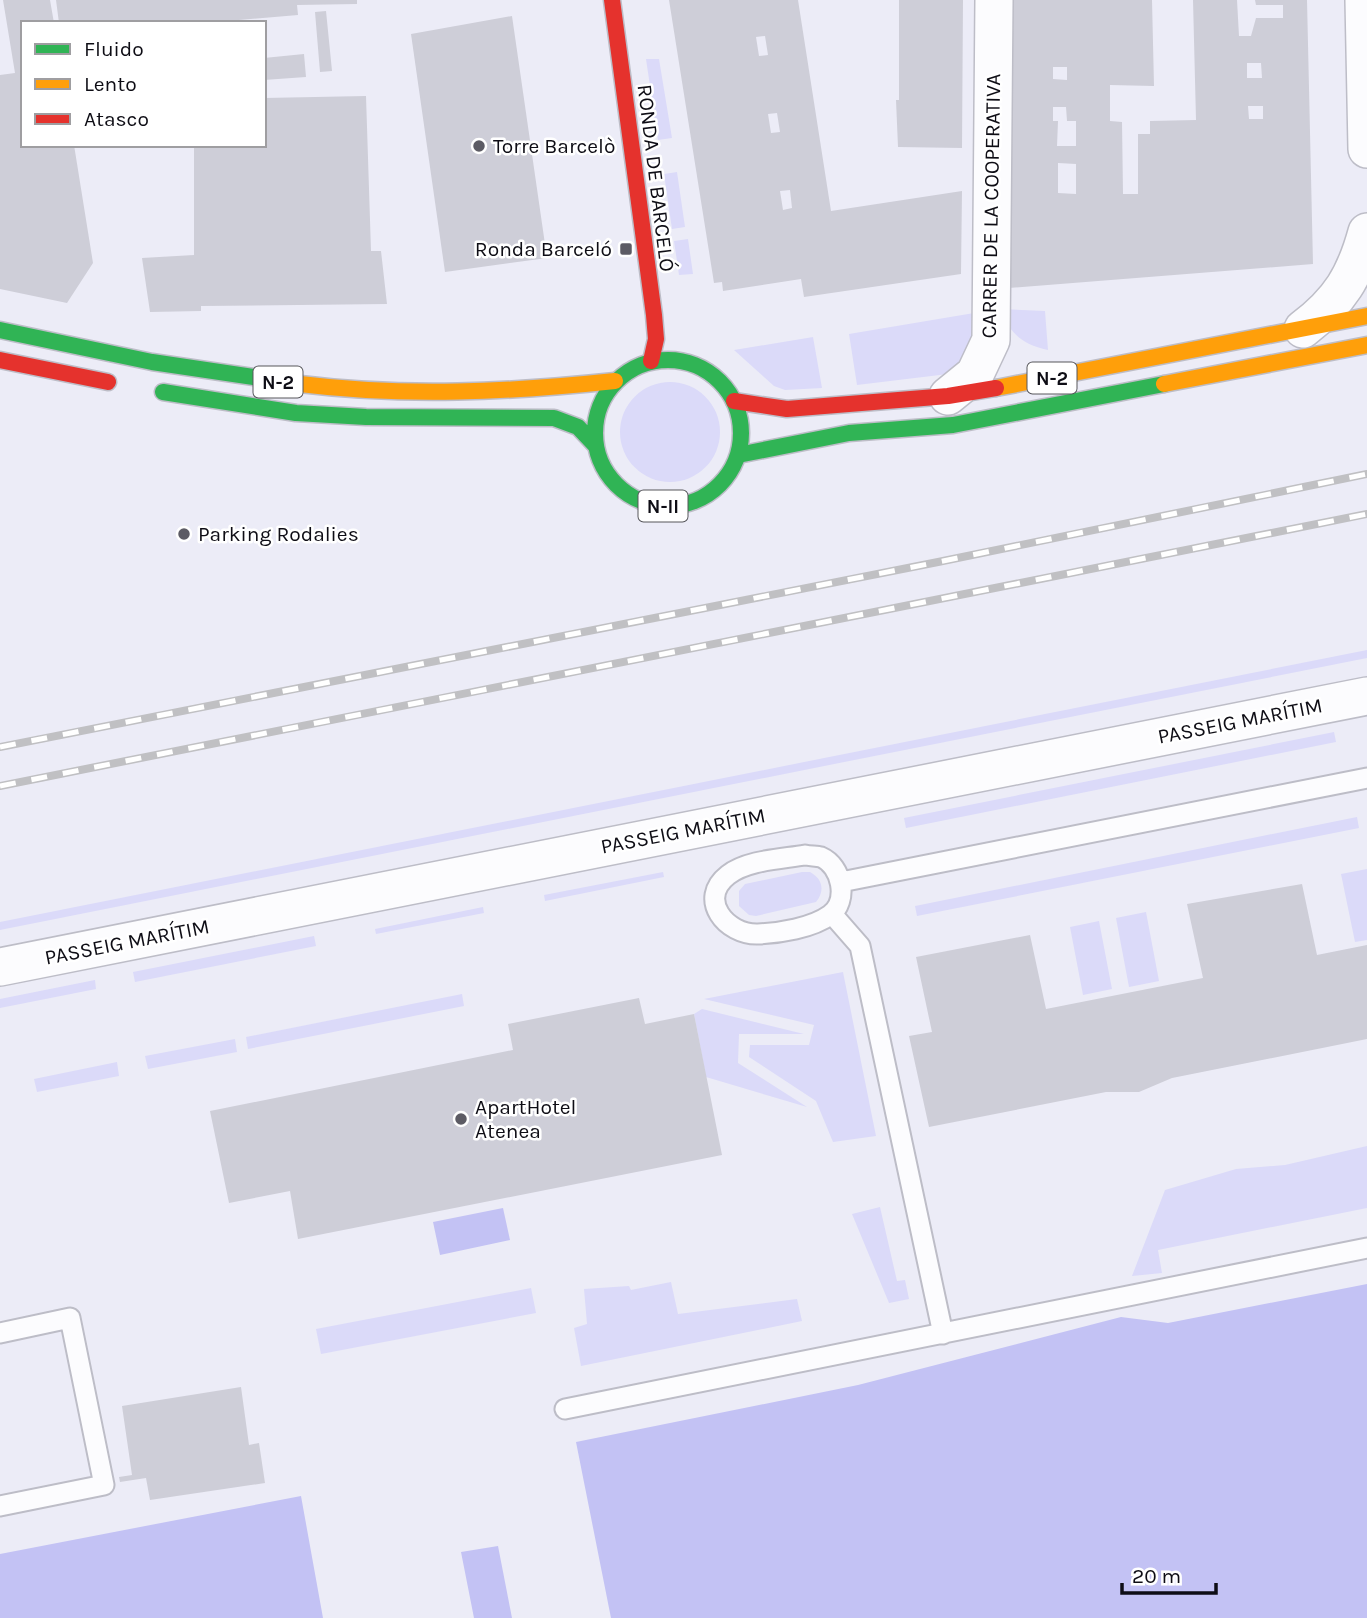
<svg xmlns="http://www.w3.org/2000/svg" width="1367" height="1618" viewBox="0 0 1367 1618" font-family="Karla,sans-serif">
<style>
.green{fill:#dbdaf9}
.water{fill:#c3c2f4}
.building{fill:#ceced8;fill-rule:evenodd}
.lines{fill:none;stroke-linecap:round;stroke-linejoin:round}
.lane-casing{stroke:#bdbdc7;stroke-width:23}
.street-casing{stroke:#bdbdc7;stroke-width:40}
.fast-casing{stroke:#bdbdc7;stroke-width:19}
.slow-casing{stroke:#bdbdc7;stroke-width:19}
.jam-casing{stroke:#bdbdc7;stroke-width:19}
.lane{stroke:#fcfcfe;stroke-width:19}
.street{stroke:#fcfcfe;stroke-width:37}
.fast{stroke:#30b455;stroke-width:16}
.slow{stroke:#ff9f0a;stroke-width:16}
.jam{stroke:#e5322d;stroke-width:16}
.rail-casing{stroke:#c0c0c3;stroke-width:8}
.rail{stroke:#fff;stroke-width:5;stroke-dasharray:16;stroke-linecap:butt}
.poi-dot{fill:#5c5b64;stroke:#fff;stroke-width:2.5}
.labels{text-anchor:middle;stroke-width:5;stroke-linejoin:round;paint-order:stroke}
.shield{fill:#fff;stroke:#56565b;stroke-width:2}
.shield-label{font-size:19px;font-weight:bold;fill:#0e0d15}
.poi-label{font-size:21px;fill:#0e0d15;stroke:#fff;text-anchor:start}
.street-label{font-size:21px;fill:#0e0d15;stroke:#fff}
</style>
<rect width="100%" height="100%" fill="#ececf7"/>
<path class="green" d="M 646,59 L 659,59 L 672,138 L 658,140 Z
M 677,172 L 685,227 L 672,229 L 664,174 Z
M 688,239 L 693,274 L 679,275 L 674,241 Z
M 1000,309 L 1045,311 L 1048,350 C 1021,344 1011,334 1000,309 Z
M 986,311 L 973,357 L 948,374 L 857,385 L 849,334 Z
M 813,337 L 822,388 L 785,390 L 774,386 L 734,350 Z
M620 432a50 50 0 1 1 100 0a50 50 0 1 1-100 0Z
M 1367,650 L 1367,658 L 0,930 L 0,922 Z
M 1334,732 L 1336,742 L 906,828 L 904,818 Z
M 1357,817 L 1359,828 L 917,916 L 915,906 Z
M 1367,869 L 1367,940 L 1355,942 L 1341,874 Z
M 663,872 L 664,877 L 545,901 L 544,895 Z
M 802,872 L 810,872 C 823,879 825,891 816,902 L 756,916 L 749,915 L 739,906 L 739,891 L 745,884 Z
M 483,907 L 484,913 L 376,934 L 375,929 Z
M 1146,912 L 1159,981 L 1129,987 L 1116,918 Z
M 1099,921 L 1112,989 L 1083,995 L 1070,927 Z
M 314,936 L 316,946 L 135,982 L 133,972 Z
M 843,972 L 876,1136 L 833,1142 L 816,1101 L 749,1057 L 750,1045 L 809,1045 L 814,1025 L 704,999 Z
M 95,980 L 96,989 L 0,1008 L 0,999 Z
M 462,994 L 464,1006 L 248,1049 L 246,1037 Z
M 702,1009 L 804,1034 L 739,1034 L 738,1063 L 807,1107 L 706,1077 L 694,1014 Z
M 235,1039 L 237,1052 L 148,1069 L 145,1056 Z
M 117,1062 L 119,1076 L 37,1092 L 34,1079 Z
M 1367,1146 L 1367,1208 L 1158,1250 L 1162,1273 L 1132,1276 L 1165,1190 L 1236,1169 L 1285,1165 Z
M 880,1207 L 897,1281 L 905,1280 L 909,1299 L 889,1303 L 852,1214 Z
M 671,1282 L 678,1314 L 797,1299 L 802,1321 L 581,1366 L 574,1328 L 587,1324 L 584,1289 L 629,1286 L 631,1290 Z
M 531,1288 L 536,1313 L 321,1354 L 316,1329 Z"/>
<path class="water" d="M 503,1208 L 510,1240 L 440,1255 L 433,1222 Z
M 1367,1284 L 1367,1618 L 611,1618 L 576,1442 L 858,1385 L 1121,1317 L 1168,1323 Z
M 301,1496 L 323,1618 L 0,1618 L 0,1554 Z
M 498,1546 L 512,1618 L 474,1618 L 461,1552 Z"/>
<path class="building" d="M 3,0 L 50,0 L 54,23 L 23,23 L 23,145 L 74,145 L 93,263 L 67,303 L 0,289 L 0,75 L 15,73 Z
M 56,0 L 357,0 L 357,4 L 297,5 L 298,15 L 205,23 L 59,23 Z
M 669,0 L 798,0 L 831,211 L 962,191 L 961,274 L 804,297 L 801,279 L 723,291 L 722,282 L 714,283 ZM 765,36 L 768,55 L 759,56 L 756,37 ZM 777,113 L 780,132 L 771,133 L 768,114 ZM 790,190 L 792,208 L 783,210 L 780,191 Z
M 899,0 L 963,0 L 962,148 L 898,147 L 896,100 L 899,100 Z
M 1011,0 L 1152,0 L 1154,86 L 1110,85 L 1110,121 L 1122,122 L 1123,194 L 1138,194 L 1138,134 L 1150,134 L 1150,121 L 1196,120 L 1193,0 L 1237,0 L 1239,36 L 1251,36 L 1256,18 L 1283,18 L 1283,5 L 1256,5 L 1255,0 L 1307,0 L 1313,264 L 1009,288 ZM 1247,63 L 1261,63 L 1262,78 L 1247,78 ZM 1053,67 L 1067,67 L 1067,80 L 1053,79 ZM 1248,106 L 1263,106 L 1263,119 L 1249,119 ZM 1053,107 L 1066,107 L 1067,121 L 1076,121 L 1076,146 L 1057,146 L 1058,121 L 1053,121 ZM 1058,163 L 1076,164 L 1076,194 L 1058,193 Z
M 326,11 L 332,71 L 320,72 L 315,12 Z
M 512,16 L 547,258 L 445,272 L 411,34 Z
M 304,54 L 306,77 L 264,80 L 264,58 Z
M 366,96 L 371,251 L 381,251 L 387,304 L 201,306 L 201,311 L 150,312 L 142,258 L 194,255 L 194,145 L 264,145 L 264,98 Z
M 1302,884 L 1317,955 L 1367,945 L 1367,1039 L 1172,1078 L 1139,1092 L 1106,1092 L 929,1127 L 909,1036 L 932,1032 L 916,957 L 1030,935 L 1046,1009 L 1203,978 L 1187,904 Z
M 639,998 L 645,1024 L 694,1014 L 722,1155 L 298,1239 L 290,1191 L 229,1203 L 210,1111 L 513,1050 L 508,1024 Z
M 241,1387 L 249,1445 L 259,1443 L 265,1483 L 150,1500 L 146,1478 L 120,1482 L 119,1477 L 132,1475 L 122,1406 Z"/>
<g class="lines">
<g class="lane-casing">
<path id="lane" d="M 805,855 C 810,856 817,856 821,857 C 842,866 849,901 830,915 C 812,928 780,933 758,934 C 726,935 697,899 728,875 C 747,860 782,859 805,855 Z
M 841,882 L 1367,778
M 832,914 L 860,946 L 943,1334
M 0,1333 L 70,1318 L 104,1485 L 0,1506
M 565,1409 L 1367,1248"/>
</g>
<g class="street-casing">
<path id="street" d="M 1364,0 L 1367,149
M 1303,329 C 1340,301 1355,276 1367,232
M 948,396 L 975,374 L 991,340 L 994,0
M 0,967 L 1367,696"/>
</g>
<g class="fast-casing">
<path id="fast" d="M 0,330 L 152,362 L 300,384
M595 433a73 73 0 1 1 146 0a73 73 0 1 1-146 0Z
M 163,392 L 296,413 L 366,417 L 554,418 L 578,427 L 595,445
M 738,455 L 849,433 L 953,425 L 1164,384"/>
</g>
<g class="slow-casing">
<path id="slow" d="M 300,384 C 405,397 510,392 615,381
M 1164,384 L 1367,345
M 996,388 L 1367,316"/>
</g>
<g class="jam-casing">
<path id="jam" d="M 612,0 L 654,315 L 656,339 L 651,361
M 0,360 L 108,382
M 734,401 L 787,409 L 948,396 L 996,388"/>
</g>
<use href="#lane" class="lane"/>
<use href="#street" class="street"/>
<use href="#fast" class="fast"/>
<use href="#slow" class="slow"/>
<use href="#jam" class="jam"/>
<g class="rail-casing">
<path id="rail" d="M 0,747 L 938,562 L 1367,474
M 0,786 L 1367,514"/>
</g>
<use href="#rail" class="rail"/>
</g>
<g class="poi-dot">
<circle cx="479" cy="146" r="7"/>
<rect x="619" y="242" width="14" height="14" rx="3.5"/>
<circle cx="184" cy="534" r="7"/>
<circle cx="461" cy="1119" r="7"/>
</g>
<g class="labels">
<g class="shield">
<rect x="1027.5" y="362.5" width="49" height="31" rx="5"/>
<rect x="253.5" y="366.5" width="49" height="31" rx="5"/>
<rect x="638.5" y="490.5" width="49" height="31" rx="5"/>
</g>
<g class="shield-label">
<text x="1052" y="385">N-2</text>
<text x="278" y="389">N-2</text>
<text x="663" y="513">N-II</text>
</g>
<g class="poi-label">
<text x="493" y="153">Torre Barcelò</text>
<text x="612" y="256" text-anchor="end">Ronda Barceló</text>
<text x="198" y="541">Parking Rodalies</text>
<text x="475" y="1114">ApartHotel<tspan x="475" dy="24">Atenea</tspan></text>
</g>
<g class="street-label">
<text transform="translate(656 178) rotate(83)" y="7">RONDA DE BARCELÓ</text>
<text transform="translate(991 206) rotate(-89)" y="7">CARRER DE LA COOPERATIVA</text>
<text transform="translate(1240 721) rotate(-11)" y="7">PASSEIG MARÍTIM</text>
<text transform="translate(683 831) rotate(-11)" y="7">PASSEIG MARÍTIM</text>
<text transform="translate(127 942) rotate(-11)" y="7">PASSEIG MARÍTIM</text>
</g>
</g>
<rect x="21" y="21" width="245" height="126" fill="#ffffff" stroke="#9f9ea1" stroke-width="2"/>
<rect x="35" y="44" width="35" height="10" fill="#30b455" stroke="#9f9ea1" stroke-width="2"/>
<text x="84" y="56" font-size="21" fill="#0e0d15">Fluido</text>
<rect x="35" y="79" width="35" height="10" fill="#ff9f0a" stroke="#9f9ea1" stroke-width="2"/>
<text x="84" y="91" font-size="21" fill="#0e0d15">Lento</text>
<rect x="35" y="114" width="35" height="10" fill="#e5322d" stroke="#9f9ea1" stroke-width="2"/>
<text x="84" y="126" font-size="21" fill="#0e0d15">Atasco</text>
<path d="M1122 1583v10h94v-10" fill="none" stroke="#0e0d15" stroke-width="3.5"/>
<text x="1132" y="1583" font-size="21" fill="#0e0d15" stroke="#ffffff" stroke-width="5" paint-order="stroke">20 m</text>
</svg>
